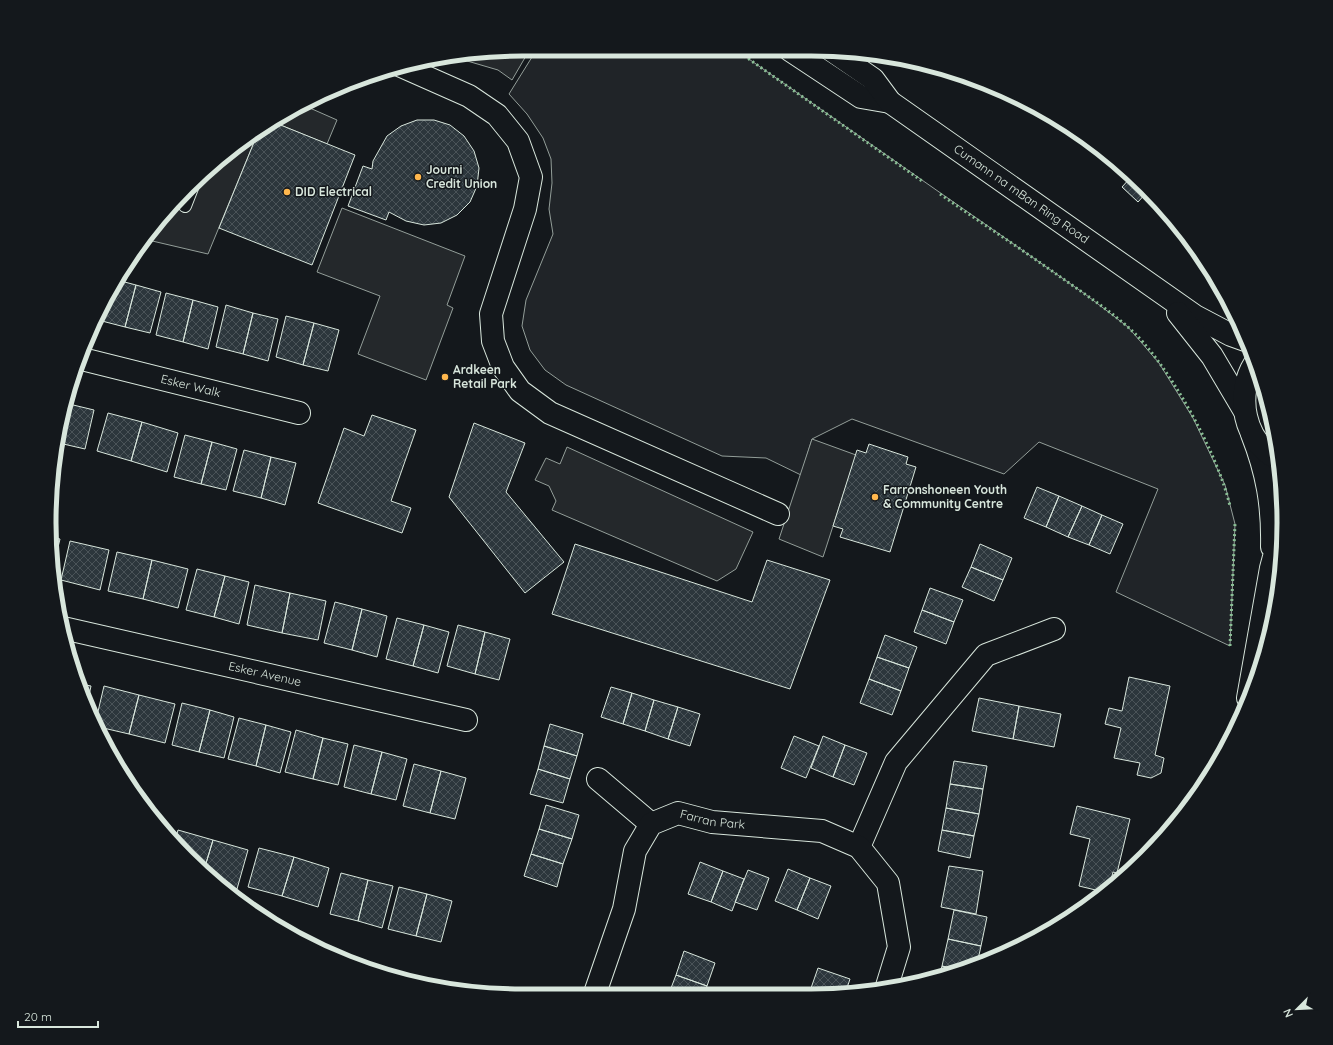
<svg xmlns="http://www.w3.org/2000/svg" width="1333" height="1045" viewBox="0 0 1333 1045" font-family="Quicksand,sans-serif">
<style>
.green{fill:#202428;stroke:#939e99}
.parking{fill:#24282b;stroke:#939e99}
.building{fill:url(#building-cross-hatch);stroke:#d8e6dc}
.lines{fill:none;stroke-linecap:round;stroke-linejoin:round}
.service-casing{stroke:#d8e6dc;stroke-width:14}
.minor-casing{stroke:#d8e6dc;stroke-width:24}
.tertiary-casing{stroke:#d8e6dc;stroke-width:24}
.secondary-casing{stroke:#d8e6dc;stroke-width:24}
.service{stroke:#14181c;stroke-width:12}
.minor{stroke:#14181c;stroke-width:22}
.tertiary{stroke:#14181c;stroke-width:22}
.secondary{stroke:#14181c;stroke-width:22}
.hedge{stroke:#8ac095;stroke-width:3;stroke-dasharray:2 3;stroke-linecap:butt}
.poi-dot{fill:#ffb74d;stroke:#14181c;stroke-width:1.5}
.labels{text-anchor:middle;stroke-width:3;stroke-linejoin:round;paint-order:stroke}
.poi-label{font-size:12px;font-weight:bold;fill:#d8e6dc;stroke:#14181c;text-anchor:start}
.street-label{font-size:12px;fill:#d8e6dc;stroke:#14181c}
.rim{fill:none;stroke:#d8e6dc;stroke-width:5}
</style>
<defs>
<pattern id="building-cross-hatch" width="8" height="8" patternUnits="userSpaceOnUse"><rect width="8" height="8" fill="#2c363c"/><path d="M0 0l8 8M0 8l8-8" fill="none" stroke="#4a5358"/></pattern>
</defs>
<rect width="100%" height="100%" fill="#14181c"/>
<path class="green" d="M 537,49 L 736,50 L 1085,294 L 1128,327 L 1159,363 L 1193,418 L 1225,485 L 1235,524 L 1230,646 L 1116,592 L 1158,489 L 1039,442 L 1004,474 L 852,419 L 812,439 L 801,475 L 766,458 L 722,456 L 566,385 L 545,370 L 530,350 L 522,326 L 526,300 L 553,234 L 549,209 L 552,183 L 551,159 L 543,138 L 527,114 L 509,94 Z"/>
<path class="parking" d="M 522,49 L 530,49 L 512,80 L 498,70 L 457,58 Z
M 303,105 L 337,120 L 327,144 L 273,122 L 286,113 Z
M 257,135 L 208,254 L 148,240 L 188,188 Z
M 342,208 L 465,256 L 447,305 L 453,308 L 426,380 L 358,354 L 380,296 L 317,272 Z
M 812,439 L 856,455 L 823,557 L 779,539 Z
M 567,447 L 753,532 L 736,569 L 717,581 L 552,510 L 556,501 L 549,486 L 535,480 L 546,458 L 560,464 Z"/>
<path class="building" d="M 417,120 L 434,120 L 450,125 L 464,136 L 474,151 L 479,168 L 477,186 L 470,202 L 457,215 L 441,223 L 424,225 L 406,221 L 389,212 L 386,220 L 348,206 L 363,166 L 372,169 L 373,161 L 387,136 L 401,126 Z
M 273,122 L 355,155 L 312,265 L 219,228 L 257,135 Z
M 1088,140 L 1099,147 L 1119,165 L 1118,166 Z
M 1131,177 L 1147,192 L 1138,202 L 1122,187 Z
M 117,280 L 136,285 L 125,327 L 98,320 L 112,286 Z
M 136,285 L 161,292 L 150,333 L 125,327 Z
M 166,293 L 193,300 L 183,342 L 156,335 Z
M 193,300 L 218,307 L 208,349 L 183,342 Z
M 226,305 L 253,313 L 243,354 L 216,347 Z
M 253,313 L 278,319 L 268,361 L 243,354 Z
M 286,316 L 314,323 L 303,365 L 276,357 Z
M 314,323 L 339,330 L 328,371 L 303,365 Z
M 65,403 L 94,410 L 85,449 L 59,443 Z
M 108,413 L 142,422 L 131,461 L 97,451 Z
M 372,415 L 416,430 L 391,501 L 411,508 L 402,533 L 318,503 L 344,428 L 364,436 Z
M 142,422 L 178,433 L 167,472 L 131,461 Z
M 474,423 L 525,443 L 506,492 L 564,562 L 525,593 L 449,497 Z
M 185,435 L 212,442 L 201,484 L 174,477 Z
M 212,442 L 237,449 L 226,490 L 201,484 Z
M 869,444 L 908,457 L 906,464 L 916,467 L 890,552 L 840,537 L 843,529 L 833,526 L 857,450 L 866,453 Z
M 244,450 L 271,457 L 261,498 L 233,491 Z
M 271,457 L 296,463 L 285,505 L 261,498 Z
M 1037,487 L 1059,496 L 1046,527 L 1024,518 Z
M 1059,496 L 1082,506 L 1068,537 L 1046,527 Z
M 1082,506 L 1102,515 L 1089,545 L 1068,537 Z
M 1102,515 L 1123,524 L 1110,554 L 1089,545 Z
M 51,537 L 60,539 L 54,564 Z
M 70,541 L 109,550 L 100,590 L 61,580 Z
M 575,544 L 752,602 L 767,560 L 830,580 L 790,689 L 552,614 Z
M 980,544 L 1012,558 L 1003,580 L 971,567 Z
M 117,552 L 152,560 L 143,599 L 108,591 Z
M 152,560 L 188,569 L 178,608 L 143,599 Z
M 971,567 L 1003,580 L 994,601 L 962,587 Z
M 197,569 L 225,576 L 214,617 L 186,610 Z
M 225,576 L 249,582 L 239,624 L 214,617 Z
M 255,585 L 290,593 L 282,633 L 247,625 Z
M 930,588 L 963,600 L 954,622 L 922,610 Z
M 290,593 L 326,601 L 318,640 L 282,633 Z
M 335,602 L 362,609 L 352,650 L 324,643 Z
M 362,609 L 387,616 L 377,657 L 352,650 Z
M 922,610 L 954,622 L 946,644 L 914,632 Z
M 397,618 L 424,625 L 413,666 L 386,659 Z
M 424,625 L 449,632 L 438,673 L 413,666 Z
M 458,625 L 485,632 L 475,674 L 447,666 Z
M 485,632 L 510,639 L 499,680 L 475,674 Z
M 885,635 L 917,647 L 909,668 L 877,657 Z
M 877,657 L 909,668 L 901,691 L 869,679 Z
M 1129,677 L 1170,686 L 1155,755 L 1164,758 L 1161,773 L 1151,778 L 1137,775 L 1140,763 L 1114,758 L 1121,728 L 1105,724 L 1109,708 L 1122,711 Z
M 869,679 L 901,691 L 892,715 L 860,703 Z
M 81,684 L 91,686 L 88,700 Z
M 104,686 L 139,695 L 129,734 L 99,727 L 96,720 Z
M 611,687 L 632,693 L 623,724 L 601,717 Z
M 632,693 L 654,700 L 645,731 L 623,724 Z
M 139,695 L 175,704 L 165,743 L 129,734 Z
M 979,698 L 1019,706 L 1013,739 L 972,731 Z
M 654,700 L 678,707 L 668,739 L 645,731 Z
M 182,703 L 210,710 L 199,752 L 172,745 Z
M 1019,706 L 1061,714 L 1054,747 L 1013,739 Z
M 678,707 L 700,714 L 690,746 L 668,739 Z
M 210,710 L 234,717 L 224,758 L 199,752 Z
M 239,718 L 266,725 L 256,766 L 228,759 Z
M 550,724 L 583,734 L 577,756 L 544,746 Z
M 266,725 L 291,732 L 280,773 L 256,766 Z
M 296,730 L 323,738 L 313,779 L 285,772 Z
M 794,736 L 819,746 L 806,778 L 781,768 Z
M 823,736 L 845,745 L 833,777 L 811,768 Z
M 323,738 L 348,744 L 338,785 L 313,779 Z
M 354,745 L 382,752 L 371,794 L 344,787 Z
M 845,745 L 867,753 L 854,785 L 833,777 Z
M 544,746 L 577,756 L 570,779 L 538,769 Z
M 382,752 L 407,759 L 396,800 L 371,794 Z
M 954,761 L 987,766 L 983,789 L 950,784 Z
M 414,764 L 441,771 L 430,813 L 403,806 Z
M 538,769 L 570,779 L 563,803 L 530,794 Z
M 441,771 L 466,778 L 455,819 L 430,813 Z
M 950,784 L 983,789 L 979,814 L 946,808 Z
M 546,805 L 579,815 L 572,839 L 539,829 Z
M 1077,806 L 1130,819 L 1117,873 L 1113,872 L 1109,888 L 1104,892 L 1079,886 L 1090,839 L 1070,834 Z
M 946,808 L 979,814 L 974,836 L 942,830 Z
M 539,829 L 572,839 L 563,864 L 531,854 Z
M 178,830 L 213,840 L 204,870 L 188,857 L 175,841 Z
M 942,830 L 974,836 L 970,858 L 938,851 Z
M 213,840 L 248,850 L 237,889 L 220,884 L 204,870 Z
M 259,848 L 294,857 L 282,896 L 248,887 Z
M 531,854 L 563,864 L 557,887 L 524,876 Z
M 294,857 L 329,868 L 318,907 L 282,896 Z
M 700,862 L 723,871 L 711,902 L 688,894 Z
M 949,866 L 983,871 L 976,914 L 941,907 Z
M 788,869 L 810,878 L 797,910 L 775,901 Z
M 748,870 L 769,878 L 757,910 L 735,902 Z
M 723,871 L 744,879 L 732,911 L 711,902 Z
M 341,873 L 368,880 L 358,921 L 330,914 Z
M 810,878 L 831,886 L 818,919 L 797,910 Z
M 368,880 L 393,886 L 382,928 L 358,921 Z
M 399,887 L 427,894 L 416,936 L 388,929 Z
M 427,894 L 452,901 L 441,942 L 416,936 Z
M 954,910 L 987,917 L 981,946 L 948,939 Z
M 948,939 L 981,946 L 977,964 L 962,971 L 942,966 Z
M 684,951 L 715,963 L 707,986 L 676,975 Z
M 942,966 L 962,971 L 939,976 Z
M 818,968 L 850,979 L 845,994 L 821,995 L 810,991 Z
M 676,975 L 707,986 L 704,995 L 668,996 Z"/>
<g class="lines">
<g class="service-casing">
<path id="service" d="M 185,206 L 194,183"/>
</g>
<g class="minor-casing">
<g id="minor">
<path d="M 399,65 L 469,96 L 497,115 L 518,141 L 531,177 L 525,209 L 491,314 L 493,341 L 503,367 L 520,391 L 550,413 L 778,514"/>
<path id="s1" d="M 82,359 L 299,413"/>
<path id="s2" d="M 63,628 L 466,720"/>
<path d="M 598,779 L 651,824"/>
<path d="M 859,847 L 896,762 L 986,655 L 1054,629"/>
<path id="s3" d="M 594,996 L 624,909 L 635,851 L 651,824 L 678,813 L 712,822 L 822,831 L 859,847 L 888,883 L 899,947 L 887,986"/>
</g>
</g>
<g class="tertiary-casing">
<path id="tertiary" d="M 1252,434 C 1267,472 1273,505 1272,547
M 1248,698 L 1271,568 L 1282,527"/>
</g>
<g class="secondary-casing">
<g id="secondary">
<path d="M 790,50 L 861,97 L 890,102"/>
<path id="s4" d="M 831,50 L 873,79 L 890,102 L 1195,316 L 1231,335 L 1245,340"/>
<path d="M 1178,313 L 1212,356 L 1244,410"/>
<path d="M 1255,363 C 1235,394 1243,443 1280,460"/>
</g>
</g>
<use href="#service" class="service"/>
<use href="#minor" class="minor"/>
<use href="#tertiary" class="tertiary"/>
<use href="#secondary" class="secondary"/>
<path class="hedge" d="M 736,50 L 922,181
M 940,194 C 977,220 1015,245 1052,271 C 1077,289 1104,306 1128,327 C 1168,362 1218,454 1230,506
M 1230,646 L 1235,524"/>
</g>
<g class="poi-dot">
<circle cx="418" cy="177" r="4"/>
<circle cx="287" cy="192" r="4"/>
<circle cx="445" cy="377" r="4"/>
<circle cx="875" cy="497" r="4"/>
</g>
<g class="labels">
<g class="poi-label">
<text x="426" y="174">Journi<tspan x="426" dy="14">Credit Union</tspan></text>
<text x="295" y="196">DID Electrical</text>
<text x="453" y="374">Ardkeen<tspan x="453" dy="14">Retail Park</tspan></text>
<text x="883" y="494">Farronshoneen Youth<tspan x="883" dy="14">&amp; Community Centre</tspan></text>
</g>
<g class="street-label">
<text dy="4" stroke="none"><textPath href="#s4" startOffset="240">Cumann na mBan Ring Road</textPath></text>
<text dy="4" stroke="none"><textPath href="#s1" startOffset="112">Esker Walk</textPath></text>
<text dy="4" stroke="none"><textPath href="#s2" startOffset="207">Esker Avenue</textPath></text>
<text dy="4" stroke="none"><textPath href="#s3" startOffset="247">Farran Park</textPath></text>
</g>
</g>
<path d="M0 0H1333V1045H0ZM522 56H811A466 466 0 0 1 1277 522V523A466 466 0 0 1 811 989H522A466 466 0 0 1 56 523V522A466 466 0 0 1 522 56Z" fill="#14181c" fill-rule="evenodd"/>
<path class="rim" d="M522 56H811A466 466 0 0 1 1277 522V523A466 466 0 0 1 811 989H522A466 466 0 0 1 56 523V522A466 466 0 0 1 522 56Z"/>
<g transform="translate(1297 1009) rotate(246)" stroke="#14181c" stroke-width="3" paint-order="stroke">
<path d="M0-3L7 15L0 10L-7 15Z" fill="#d8e6dc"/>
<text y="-6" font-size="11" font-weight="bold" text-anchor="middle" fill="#d8e6dc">N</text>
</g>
<path d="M18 1021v6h80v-6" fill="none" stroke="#d8e6dc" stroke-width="2"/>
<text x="24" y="1021" font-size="12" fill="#d8e6dc" stroke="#14181c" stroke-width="3" paint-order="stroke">20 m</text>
</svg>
